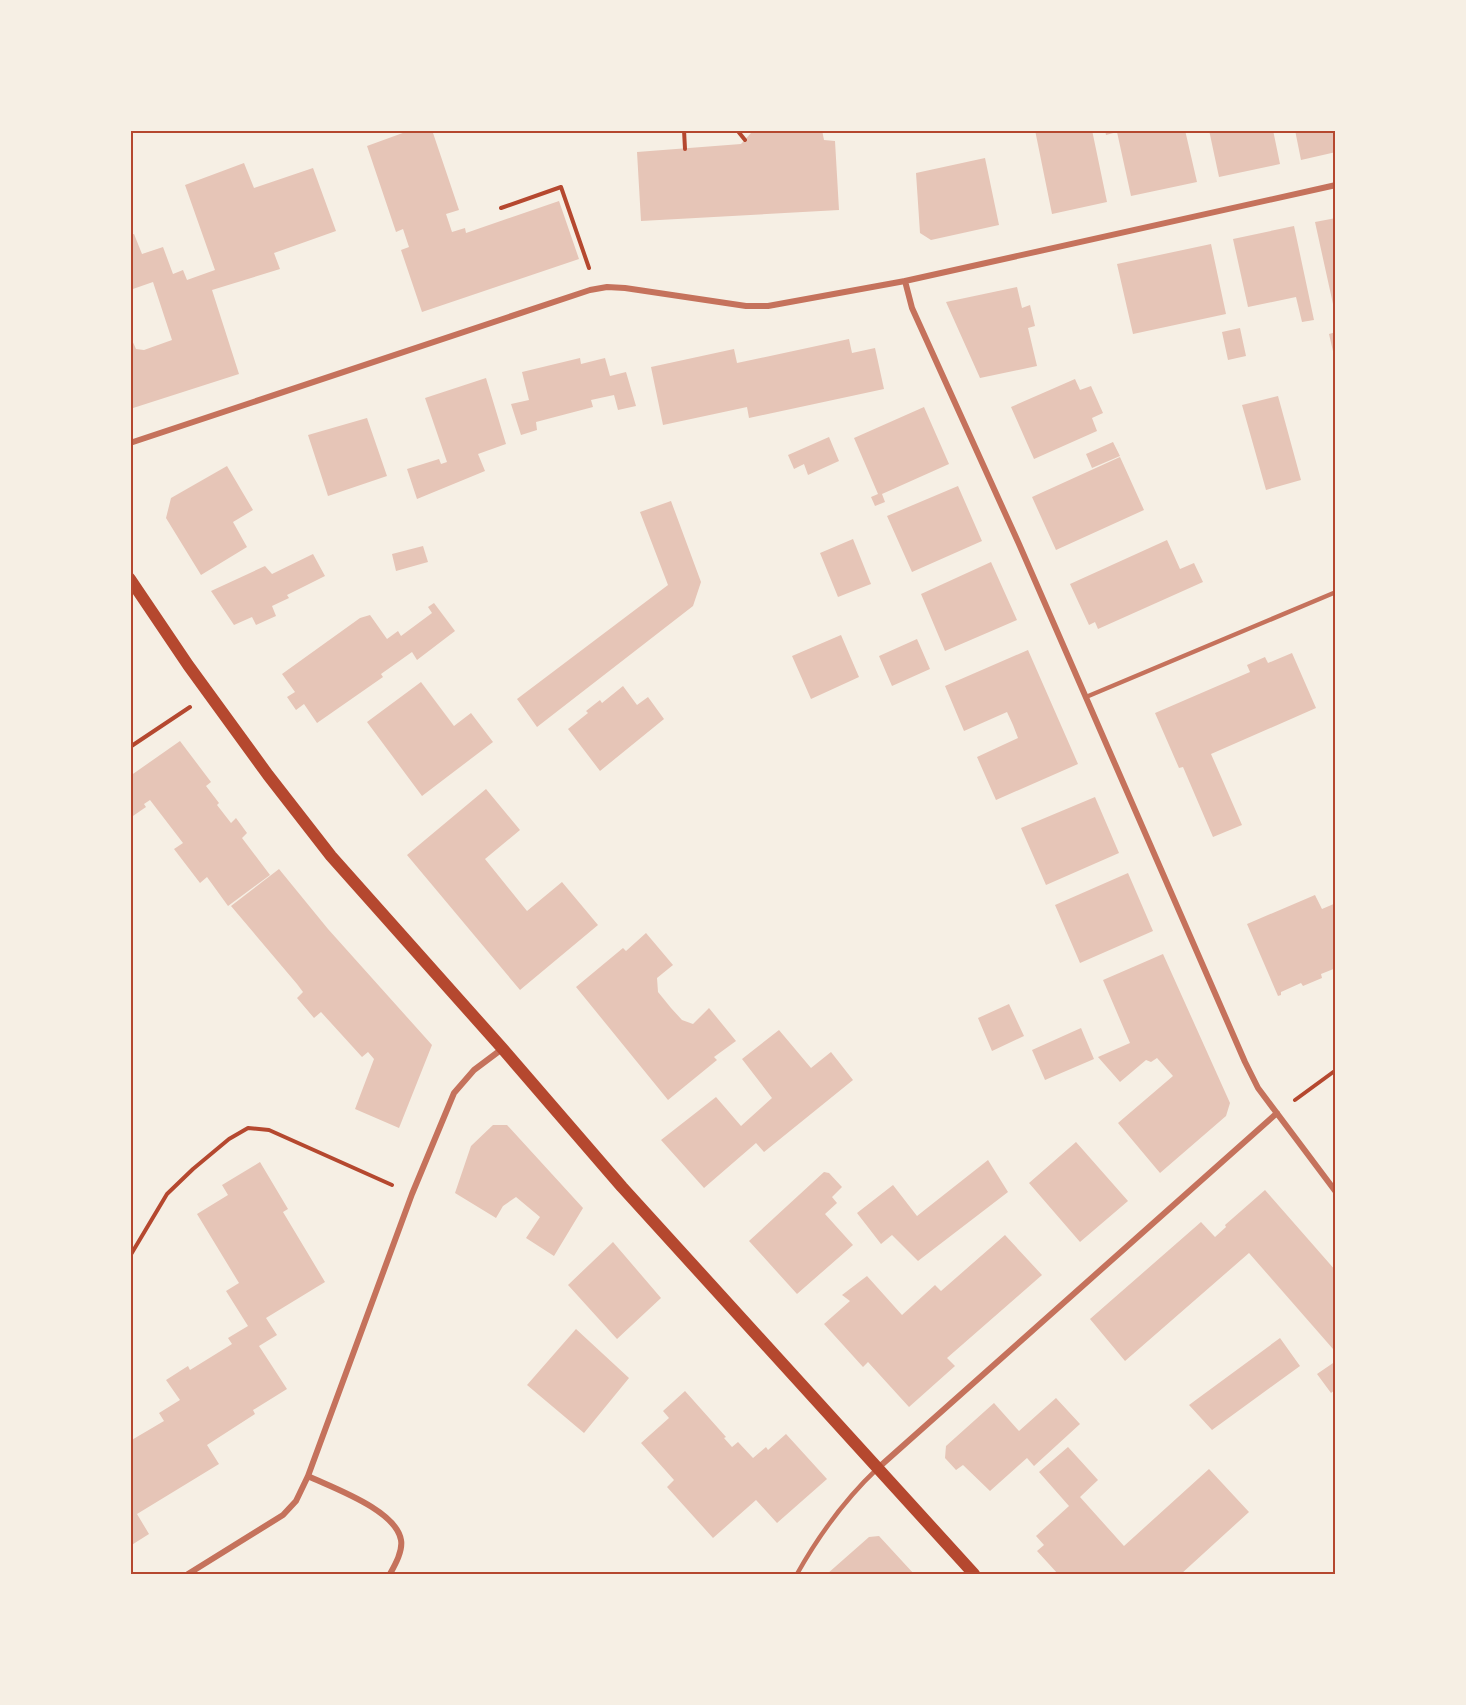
<svg xmlns="http://www.w3.org/2000/svg" width="1466" height="1705" viewBox="0 0 1466 1705" font-family="'PT Serif',serif">
<style>
.building{fill:#e6c5b7}
.lines{fill:none;stroke-linecap:round;stroke-linejoin:round}
.path{stroke:#b5482f;stroke-width:4}
.service{stroke:#c5725c;stroke-width:4.5}
.minor{stroke:#c5725c;stroke-width:6}
.secondary{stroke:#b5482f;stroke-width:12}
.neatline{fill:none;stroke:#b5482f;stroke-width:2}
</style>
<rect width="100%" height="100%" fill="#f6efe4"/>
<path class="building" d="M 411,130 L 432,130 L 459,210 L 446,214 L 452,232 L 465,228 L 466,233 L 559,201 L 579,259 L 422,312 L 401,250 L 409,247 L 403,229 L 396,232 L 367,146 Z
M 750,130 L 822,130 L 824,140 L 835,141 L 839,210 L 641,221 L 637,152 L 741,144 L 751,133 Z
M 1035,130 L 1092,130 L 1107,202 L 1052,214 Z
M 1105,130 L 1185,130 L 1197,182 L 1131,196 L 1117,132 L 1106,135 Z
M 1209,130 L 1273,130 L 1280,164 L 1219,177 Z
M 1295,130 L 1336,130 L 1336,152 L 1301,160 Z
M 985,158 L 999,225 L 931,240 L 920,233 L 916,173 Z
M 244,163 L 254,188 L 313,168 L 336,231 L 274,253 L 280,269 L 212,290 L 239,374 L 130,409 L 130,336 L 136,349 L 144,350 L 172,340 L 153,282 L 130,290 L 130,235 L 134,234 L 142,254 L 163,247 L 173,274 L 183,270 L 187,280 L 215,270 L 185,185 Z
M 1336,218 L 1336,303 L 1333,304 L 1315,222 Z
M 1294,226 L 1314,320 L 1302,322 L 1296,297 L 1248,307 L 1233,239 Z
M 1211,244 L 1226,314 L 1133,334 L 1117,264 Z
M 1017,287 L 1022,308 L 1030,305 L 1035,326 L 1028,328 L 1037,366 L 980,378 L 946,302 Z
M 1240,328 L 1246,356 L 1228,360 L 1222,332 Z
M 1336,332 L 1336,360 L 1335,360 L 1329,334 Z
M 849,339 L 852,353 L 875,348 L 884,389 L 749,418 L 747,407 L 663,425 L 651,367 L 734,349 L 737,363 Z
M 580,358 L 581,364 L 605,358 L 610,376 L 626,372 L 636,406 L 618,410 L 614,395 L 591,400 L 593,407 L 536,422 L 537,430 L 521,435 L 511,404 L 529,400 L 522,372 Z
M 486,378 L 506,444 L 478,454 L 485,471 L 417,499 L 407,469 L 439,459 L 441,464 L 447,462 L 425,398 Z
M 1075,379 L 1080,390 L 1091,386 L 1103,413 L 1092,418 L 1097,431 L 1034,459 L 1011,407 Z
M 1278,396 L 1301,480 L 1266,490 L 1242,405 Z
M 924,407 L 949,464 L 882,494 L 885,502 L 875,506 L 871,497 L 878,494 L 854,438 Z
M 367,418 L 387,476 L 328,496 L 308,435 Z
M 829,437 L 839,461 L 808,475 L 804,464 L 794,469 L 788,455 Z
M 1113,442 L 1120,456 L 1092,468 L 1086,454 Z
M 1120,457 L 1144,510 L 1056,550 L 1032,497 Z
M 227,466 L 253,510 L 233,522 L 247,547 L 201,575 L 166,518 L 171,498 Z
M 958,486 L 982,541 L 912,572 L 887,516 Z
M 671,501 L 701,582 L 693,606 L 537,727 L 517,699 L 668,585 L 640,512 Z
M 853,539 L 871,584 L 838,597 L 820,553 Z
M 1167,540 L 1180,569 L 1194,563 L 1203,582 L 1098,629 L 1095,622 L 1089,625 L 1070,584 Z
M 423,546 L 428,562 L 396,571 L 392,554 Z
M 313,554 L 325,576 L 287,595 L 289,598 L 272,606 L 276,616 L 256,625 L 252,617 L 234,625 L 211,591 L 265,566 L 272,574 Z
M 991,562 L 1017,620 L 945,651 L 921,594 Z
M 434,603 L 455,631 L 417,660 L 412,652 L 381,674 L 383,677 L 317,723 L 304,704 L 296,710 L 287,697 L 295,692 L 282,674 L 360,618 L 370,615 L 387,639 L 398,631 L 401,636 L 432,613 L 428,607 Z
M 841,635 L 859,677 L 811,699 L 792,656 Z
M 917,639 L 930,669 L 892,686 L 879,656 Z
M 1028,650 L 1078,764 L 996,800 L 977,757 L 1018,738 L 1013,725 L 1007,712 L 964,731 L 945,686 Z
M 1292,653 L 1316,708 L 1211,754 L 1242,825 L 1213,837 L 1183,767 L 1179,768 L 1155,713 L 1250,672 L 1247,665 L 1265,657 L 1268,663 Z
M 421,682 L 454,726 L 471,713 L 493,742 L 422,796 L 367,722 Z
M 623,686 L 637,705 L 648,697 L 664,719 L 600,771 L 568,729 L 588,713 L 586,711 L 600,700 L 602,703 Z
M 180,741 L 211,782 L 206,786 L 219,803 L 217,805 L 231,823 L 236,818 L 247,833 L 242,838 L 270,875 L 228,906 L 207,877 L 200,883 L 174,849 L 183,843 L 150,800 L 144,804 L 146,807 L 130,818 L 130,776 Z
M 486,789 L 520,830 L 485,859 L 527,911 L 562,882 L 598,925 L 520,990 L 407,855 Z
M 1095,797 L 1119,853 L 1046,885 L 1021,828 Z
M 279,869 L 328,929 L 432,1045 L 399,1128 L 355,1109 L 374,1059 L 368,1052 L 362,1057 L 321,1012 L 314,1018 L 297,998 L 303,992 L 297,984 L 231,906 Z
M 1128,873 L 1153,931 L 1080,963 L 1055,905 Z
M 1315,895 L 1322,909 L 1336,903 L 1336,968 L 1321,974 L 1322,978 L 1303,986 L 1301,983 L 1281,992 L 1281,995 L 1278,996 L 1247,924 Z
M 646,933 L 673,965 L 657,978 L 658,992 L 671,1008 L 682,1020 L 693,1024 L 709,1008 L 736,1041 L 714,1057 L 717,1060 L 668,1100 L 576,987 L 623,948 L 626,951 Z
M 1163,954 L 1230,1103 L 1226,1116 L 1160,1173 L 1118,1123 L 1173,1076 L 1157,1058 L 1151,1062 L 1146,1060 L 1120,1082 L 1098,1057 L 1130,1043 L 1103,980 Z
M 1009,1004 L 1024,1036 L 992,1051 L 978,1018 Z
M 1081,1028 L 1094,1059 L 1045,1080 L 1032,1050 Z
M 779,1030 L 811,1068 L 831,1052 L 853,1080 L 764,1152 L 756,1143 L 704,1188 L 661,1140 L 716,1097 L 741,1126 L 772,1098 L 742,1059 Z
M 493,1125 L 507,1125 L 583,1208 L 554,1256 L 526,1238 L 540,1217 L 516,1197 L 503,1206 L 496,1218 L 455,1193 L 471,1146 Z
M 1076,1142 L 1128,1201 L 1080,1242 L 1029,1183 Z
M 988,1160 L 1008,1192 L 918,1261 L 892,1235 L 881,1244 L 857,1213 L 893,1185 L 917,1216 Z
M 260,1162 L 288,1209 L 283,1212 L 325,1282 L 266,1318 L 277,1335 L 259,1346 L 287,1389 L 253,1410 L 255,1414 L 207,1445 L 219,1464 L 137,1514 L 149,1534 L 130,1546 L 130,1441 L 164,1421 L 159,1413 L 180,1400 L 166,1380 L 188,1366 L 190,1370 L 232,1344 L 228,1338 L 248,1326 L 226,1291 L 239,1283 L 197,1214 L 228,1195 L 222,1185 Z
M 824,1172 L 829,1173 L 842,1187 L 832,1197 L 837,1203 L 825,1214 L 853,1245 L 797,1294 L 749,1241 Z
M 1265,1190 L 1336,1271 L 1336,1348 L 1333,1349 L 1249,1253 L 1125,1361 L 1090,1319 L 1201,1222 L 1215,1237 L 1226,1227 L 1225,1225 Z
M 1005,1235 L 1042,1275 L 947,1358 L 955,1366 L 909,1407 L 868,1362 L 863,1367 L 824,1324 L 850,1301 L 842,1295 L 867,1276 L 902,1315 L 935,1285 L 941,1291 Z
M 613,1242 L 661,1298 L 617,1339 L 568,1285 Z
M 576,1329 L 629,1378 L 584,1433 L 527,1385 Z
M 1280,1338 L 1300,1366 L 1212,1430 L 1189,1405 Z
M 1336,1361 L 1336,1389 L 1331,1393 L 1317,1374 Z
M 685,1391 L 726,1437 L 724,1438 L 732,1447 L 738,1442 L 753,1458 L 766,1447 L 768,1450 L 786,1434 L 827,1479 L 777,1523 L 756,1500 L 713,1538 L 667,1487 L 674,1480 L 641,1443 L 669,1418 L 663,1411 Z
M 1056,1398 L 1080,1424 L 1034,1466 L 1027,1458 L 990,1491 L 963,1465 L 956,1470 L 945,1458 L 946,1446 L 994,1403 L 1019,1431 Z
M 1068,1447 L 1098,1480 L 1080,1497 L 1124,1546 L 1209,1469 L 1249,1512 L 1181,1574 L 1058,1574 L 1037,1551 L 1044,1545 L 1036,1536 L 1069,1506 L 1039,1472 Z
M 879,1536 L 914,1574 L 827,1574 L 869,1537 Z"/>
<g class="lines">
<path class="path" d="M 684,130 L 685,149
M 737,130 L 745,140
M 501,208 L 561,187 L 589,268
M 130,747 L 190,707
M 1295,1100 L 1336,1070
M 130,1256 L 167,1194 L 193,1169 L 229,1139 L 248,1128 L 269,1130 L 392,1185"/>
<path class="service" d="M 1086,697 L 1336,592
M 797,1574 C 819,1535 844,1500 878,1468"/>
<path class="minor" d="M 905,281 L 912,308 L 1019,544 L 1245,1062 L 1258,1088 L 1336,1192
M 130,443 L 590,290 L 607,287 L 625,288 L 746,306 L 768,306 L 905,281 L 1336,185
M 878,1468 L 1277,1113
M 308,1476 C 333,1488 396,1510 401,1540 C 403,1551 395,1565 390,1574
M 188,1574 L 283,1515 L 296,1501 L 308,1476 L 412,1194 L 454,1093 L 474,1070 L 502,1049"/>
<path class="secondary" d="M 130,579 L 188,665 L 268,775 L 331,856 L 502,1048 L 622,1187 L 974,1574"/>
</g>
<rect width="1466" height="1705" fill="none" stroke="#f6efe4" stroke-width="264"/>
<rect x="132" y="132" width="1202" height="1441" class="neatline"/>
</svg>
